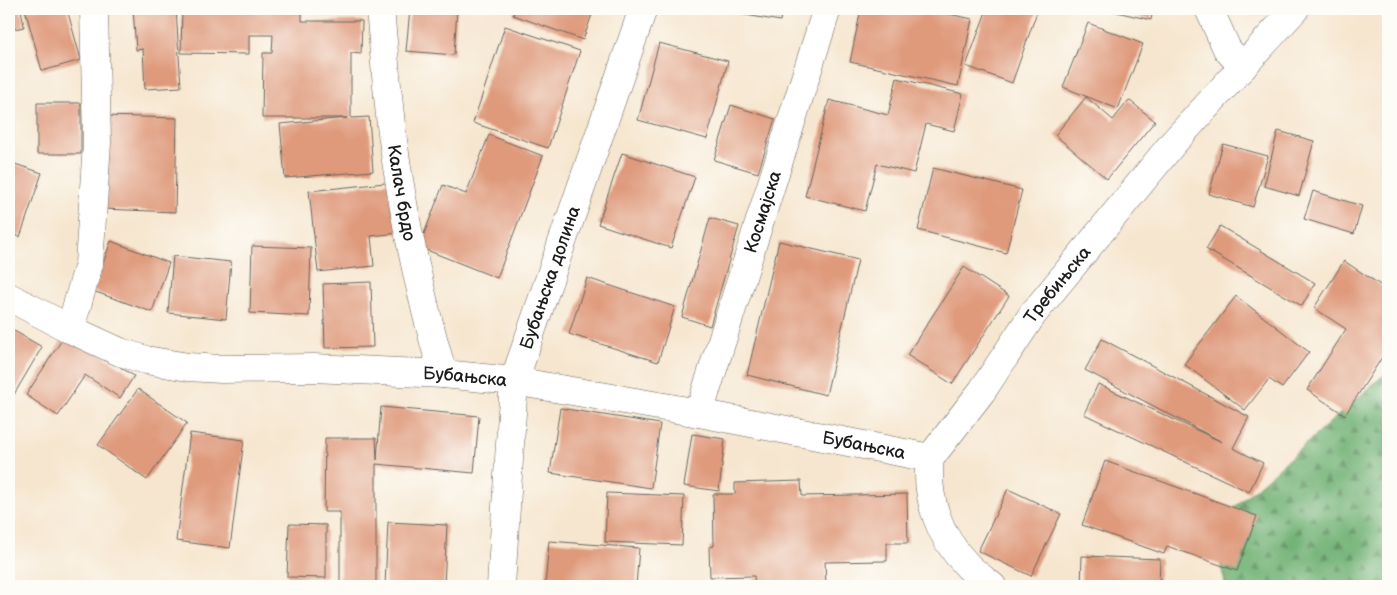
<svg xmlns="http://www.w3.org/2000/svg" width="1397" height="595" viewBox="0 0 1397 595" font-family="'Balsamiq Sans',sans-serif">
<style>
.forest{fill:url(#forest-firs);stroke:#456647}
.building{fill:#df9a7b}
.lines{fill:none;stroke-linecap:round;stroke-linejoin:round}
.minor-casing{stroke:#68635b;stroke-width:29}
.minor{stroke:#fff;stroke-width:28}
.labels{text-anchor:middle;stroke-width:4.5;stroke-linejoin:round;paint-order:stroke}
.street-label{font-size:18px;fill:#1c1c1c;stroke:#fdfcf7}
</style>
<defs>
<pattern id="forest-firs" width="22" height="20" patternUnits="userSpaceOnUse" patternTransform="scale(1.25)"><rect width="22" height="20" fill="#6eb072"/><path d="M5 1l3.5 6h-7zM16 11l3.5 6h-7z" fill="#5a8e5d"/></pattern>
</defs>
<rect width="100%" height="100%" fill="#fdfcf7"/>
<filter id="ink" filterUnits="userSpaceOnUse"><feTurbulence type="fractalNoise" baseFrequency=".02" numOctaves="2"/><feDisplacementMap in="SourceGraphic" scale="10" xChannelSelector="R" yChannelSelector="G"/><feConvolveMatrix kernelMatrix="1 2 1 2 8 2 1 2 1" color-interpolation-filters="sRGB"/></filter>
<filter id="wash" filterUnits="userSpaceOnUse"><feTurbulence type="fractalNoise" baseFrequency=".0096" numOctaves="4" result="noise"/><feDisplacementMap in="SourceGraphic" scale="20" xChannelSelector="R" yChannelSelector="G"/><feGaussianBlur stdDeviation="1.12" result="paint"/><feColorMatrix in="noise" values="0 0 0 0 0 0 0 0 0 0 0 0 0 0 0 0 0 1.4 0 .05"/><feComposite in="paint" operator="in"/></filter>
<g filter="url(#wash)">
<rect width="100%" height="100%" fill="#f6e6cf"/>
<path class="forest" d="M 1388,371 L 1388,586 L 1226,586 L 1211,528 Z"/>
<g id="blocks">
<path class="building" d="M 9,9 L 21,9 L 24,27 L 9,30 Z
M 25,9 L 67,9 L 81,60 L 42,71 Z
M 133,9 L 176,9 L 181,87 L 145,89 L 143,49 L 136,50 Z
M 182,9 L 302,9 L 302,21 L 362,21 L 361,54 L 351,53 L 351,118 L 369,117 L 373,171 L 285,178 L 280,124 L 347,118 L 262,118 L 263,53 L 272,53 L 273,35 L 249,35 L 249,54 L 181,53 Z
M 410,9 L 457,9 L 454,55 L 406,51 Z
M 515,9 L 594,9 L 583,40 L 513,15 Z
M 723,9 L 782,9 L 780,21 L 723,11 Z
M 861,9 L 927,9 L 972,19 L 958,86 L 850,62 Z
M 987,9 L 1038,9 L 1012,83 L 966,66 Z
M 1104,9 L 1153,9 L 1151,20 Z
M 1088,23 L 1143,44 L 1118,109 L 1063,87 Z
M 505,26 L 580,51 L 548,148 L 473,123 Z
M 659,43 L 728,61 L 707,139 L 638,120 Z
M 897,78 L 963,94 L 954,131 L 926,124 L 914,173 L 877,164 L 865,211 L 805,196 L 829,100 L 888,115 Z
M 1086,97 L 1113,120 L 1129,100 L 1155,121 L 1107,179 L 1055,135 Z
M 37,103 L 81,103 L 81,154 L 37,154 Z
M 731,105 L 775,119 L 758,173 L 714,160 Z
M 105,116 L 177,118 L 175,212 L 103,209 Z
M 1278,131 L 1314,141 L 1299,196 L 1264,186 Z
M 489,135 L 543,156 L 497,278 L 419,247 L 443,185 L 466,194 Z
M 1223,144 L 1268,156 L 1253,207 L 1209,194 Z
M 622,153 L 695,177 L 671,248 L 598,224 Z
M 9,162 L 42,173 L 20,237 L 9,233 Z
M 933,168 L 1022,190 L 1006,253 L 918,230 Z
M 395,182 L 400,233 L 371,236 L 374,266 L 318,272 L 309,191 Z
M 1313,191 L 1362,206 L 1354,234 L 1304,219 Z
M 710,218 L 739,226 L 710,326 L 682,317 Z
M 1220,226 L 1315,283 L 1302,306 L 1206,249 Z
M 111,241 L 169,263 L 152,312 L 93,291 Z
M 779,241 L 858,260 L 826,395 L 747,375 Z
M 252,246 L 311,248 L 309,316 L 250,313 Z
M 173,256 L 231,262 L 226,319 L 168,313 Z
M 1344,261 L 1388,290 L 1388,348 L 1345,415 L 1307,390 L 1346,329 L 1314,308 Z
M 964,267 L 1009,296 L 952,384 L 907,355 Z
M 587,278 L 675,307 L 658,362 L 569,334 Z
M 371,282 L 373,347 L 325,348 L 323,284 Z
M 1236,296 L 1309,352 L 1282,388 L 1269,379 L 1245,410 L 1184,364 Z
M 9,328 L 42,347 L 9,403 Z
M 67,332 L 134,376 L 120,398 L 85,375 L 58,416 L 26,395 Z
M 1102,339 L 1249,417 L 1233,448 L 1263,463 L 1249,492 L 1084,414 L 1098,384 L 1222,442 L 1085,370 Z
M 138,389 L 187,423 L 147,480 L 98,445 Z
M 381,407 L 479,416 L 474,473 L 376,464 L 376,586 L 340,586 L 340,512 L 324,512 L 325,438 L 376,438 L 377,460 Z
M 560,408 L 660,424 L 651,488 L 550,473 Z
M 190,433 L 244,440 L 230,548 L 176,541 Z
M 692,434 L 725,439 L 719,491 L 684,486 Z
M 1105,461 L 1257,516 L 1237,571 L 1167,546 L 1164,554 L 1082,525 Z
M 801,481 L 802,496 L 907,494 L 908,543 L 887,543 L 887,561 L 825,562 L 826,586 L 755,586 L 754,576 L 710,577 L 709,547 L 714,546 L 713,494 L 735,494 L 735,483 Z
M 1008,489 L 1061,514 L 1031,576 L 978,551 Z
M 607,493 L 684,496 L 682,545 L 605,542 Z
M 388,522 L 447,525 L 444,586 L 385,586 Z
M 289,524 L 326,525 L 326,578 L 287,577 Z
M 549,541 L 639,548 L 636,586 L 545,586 Z
M 1082,556 L 1160,559 L 1159,586 L 1081,586 Z"/>
</g>
</g>
<g filter="url(#ink)">
<use href="#blocks" fill-opacity="0" stroke="#68635b" stroke-width="1"/>
<g class="lines">
<g class="minor-casing">
<g id="minor">
<path id="s1" d="M 380,9 C 384,50 387,92 392,133 C 403,214 420,296 443,374"/>
<path d="M 1209,9 L 1227,49 L 1243,67"/>
<path id="s2" d="M 9,297 L 70,329 L 120,352 L 146,360 L 188,367 L 221,369 L 313,368 L 443,374 L 514,381 L 699,413 L 930,458"/>
<path d="M 70,329 L 89,264 L 97,143 L 94,9"/>
<path id="s3" d="M 699,413 L 827,9"/>
<path id="s4" d="M 501,586 L 514,381 L 643,9"/>
<path id="s5" d="M 992,586 C 983,579 973,572 966,564 C 939,536 925,497 930,458 L 982,391 L 1033,314 L 1174,142 L 1295,9"/>
</g>
</g>
<use href="#minor" class="minor"/>
</g>
</g>
<g class="labels">
<g class="street-label">
<text dy="6" stroke="none"><textPath href="#s1" startOffset="185">Калач брдо</textPath></text>
<text dy="6" stroke="none"><textPath href="#s3" startOffset="211">Космајска</textPath></text>
<text dy="6" stroke="none"><textPath href="#s4" startOffset="315">Бубањска долина</textPath></text>
<text dy="6" stroke="none"><textPath href="#s5" startOffset="365">Требињска</textPath></text>
<text dy="6" stroke="none"><textPath href="#s2" startOffset="471">Бубањска</textPath></text>
<text dy="6" stroke="none"><textPath href="#s2" startOffset="876">Бубањска</textPath></text>
</g>
</g>
<rect width="1397" height="595" fill="none" stroke="#fdfcf7" stroke-width="30"/>
</svg>
